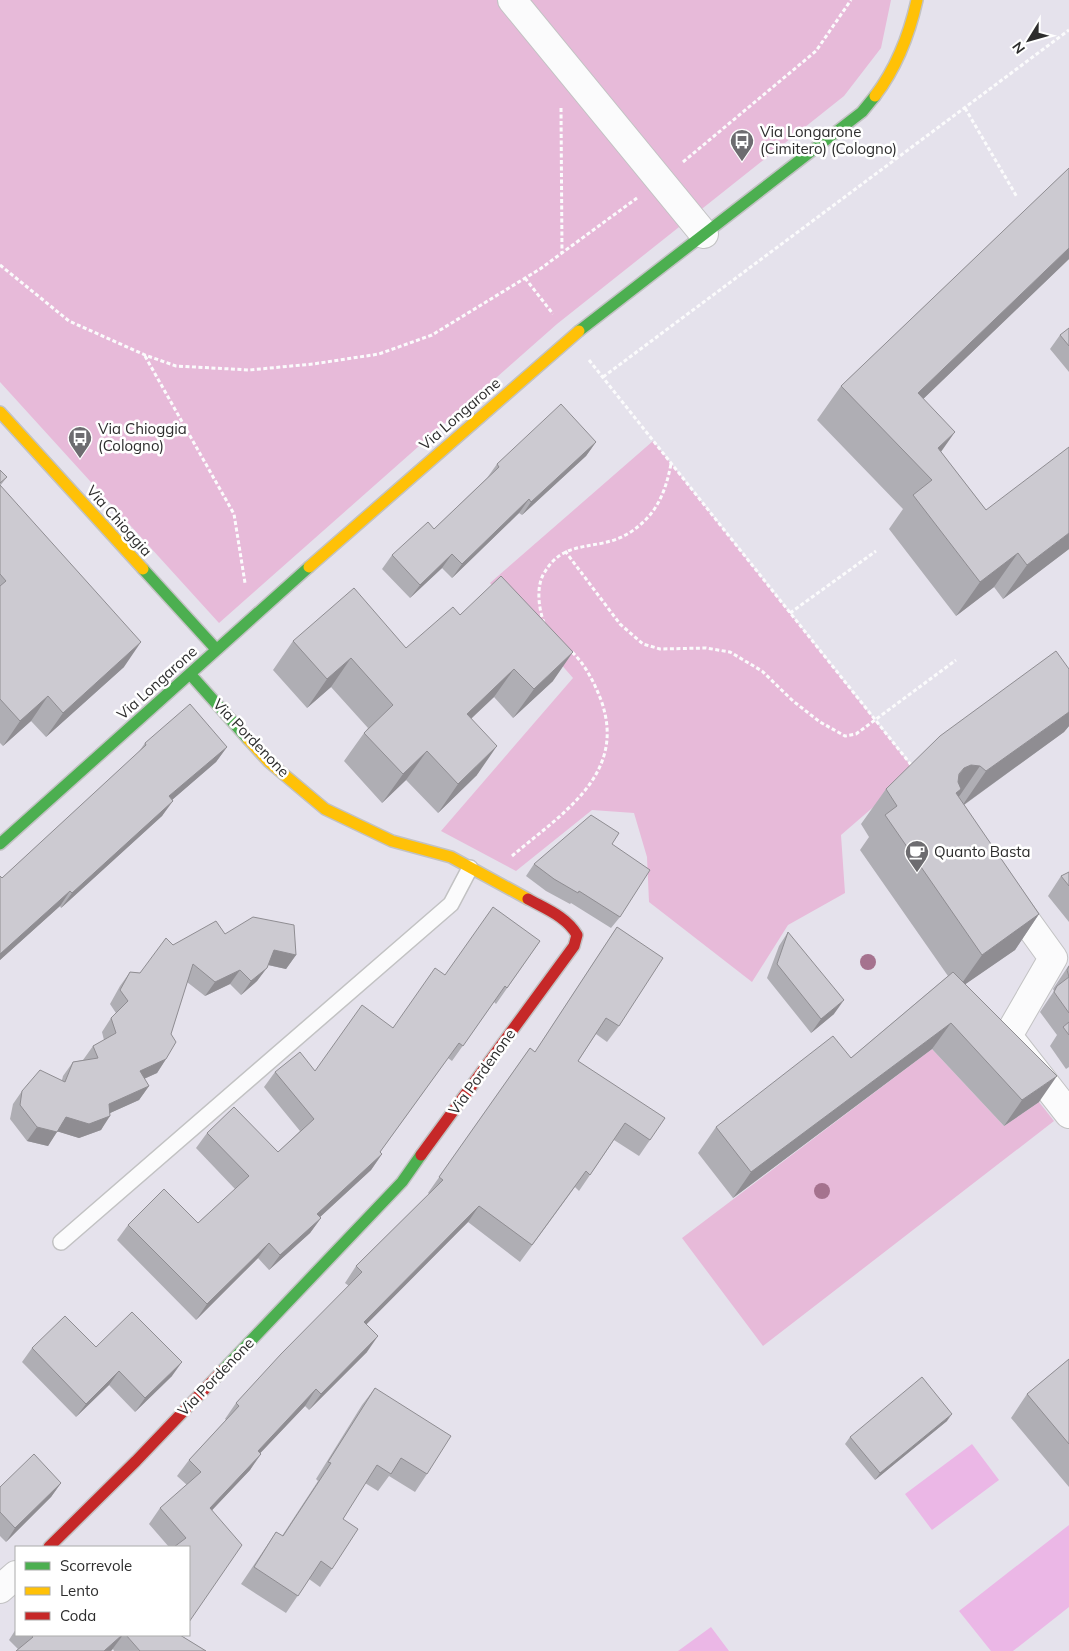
<svg xmlns="http://www.w3.org/2000/svg" width="1069" height="1651" viewBox="0 0 1069 1651" font-family="Mulish,sans-serif">
<style>
.green{fill:#e7bad9}
.pitch{fill:#ebb7e6}
.lines{fill:none;stroke-linecap:round;stroke-linejoin:round}
.lane-casing{stroke:#c2c2c3;stroke-width:18}
.street-casing{stroke:#c2c2c3;stroke-width:30}
.fast-casing{stroke:#c2c2c3;stroke-width:14}
.slow-casing{stroke:#c2c2c3;stroke-width:14}
.jam-casing{stroke:#c2c2c3;stroke-width:14}
.path{stroke:#fbfbfc;stroke-width:3;stroke-dasharray:4 2.5;stroke-linecap:butt}
.lane{stroke:#fbfbfc;stroke-width:15}
.street{stroke:#fbfbfc;stroke-width:28}
.fast{stroke:#4caf50;stroke-width:11}
.slow{stroke:#ffc107;stroke-width:11}
.jam{stroke:#c62828;stroke-width:11}
.tree{fill:#a5728e}
.wall{fill:#afaeb4}
.shaded-wall{fill:#8f8d92}
.building{fill:#cccad1;stroke:#8f8d92}
.labels{text-anchor:middle;stroke-width:5;stroke-linejoin:round;paint-order:stroke}
.poi-label{font-size:15px;fill:#2d2d2d;stroke:#fff;text-anchor:start}
.street-label{font-size:15px;fill:#2d2d2d;stroke:#fff}
</style>
<rect width="100%" height="100%" fill="#e5e2ec"/>
<path class="green" d="M 0,0 L 891,0 L 881,48 L 844,96 L 557,324 L 219,623 L 0,382 Z
M 653,441 L 915,771 L 841,835 L 845,893 L 788,925 L 752,982 L 649,902 L 647,857 L 634,813 L 592,810 L 516,871 L 441,831 L 573,678 L 490,583 Z
M 932,1049 L 1004,1126 L 1039,1102 L 1054,1121 L 763,1346 L 682,1238 Z"/>
<path class="pitch" d="M 972,1444 L 999,1480 L 932,1530 L 905,1494 Z
M 1069,1525 L 1069,1607 L 1013,1651 L 991,1651 L 959,1611 Z
M 711,1627 L 729,1651 L 678,1651 Z"/>
<g class="lines">
<g class="lane-casing">
<path id="lane" d="M 61,1242 L 451,904 L 470,868"/>
</g>
<g class="street-casing">
<path id="street" d="M 512,0 L 704,234
M 1009,897 L 1053,958 L 1008,1036 L 1069,1114
M 0,1589 L 16,1575"/>
</g>
<g class="fast-casing">
<path id="fast" d="M 579,331 L 862,112 L 875,96
M 143,569 L 216,649
M 190,674 L 248,739
M 0,844 L 309,567
M 223,1370 L 402,1182 L 421,1155"/>
</g>
<g class="slow-casing">
<path id="slow" d="M 875,96 C 897,67 909,36 917,0
M 0,412 L 143,569
M 309,567 L 579,331
M 248,739 L 269,762 L 325,809 L 392,841 L 451,857 L 528,899"/>
</g>
<g class="jam-casing">
<path id="jam" d="M 421,1155 L 574,946 L 577,935 C 567,917 546,909 528,899
M 49,1547 L 136,1461 L 223,1370"/>
</g>
<path class="path" d="M 561,108 L 562,252
M 965,108 L 1017,197
M 683,162 L 816,51 L 851,0
M 0,265 L 69,321 L 145,355 L 176,366 L 249,370 L 313,364 L 379,354 L 432,335 L 540,269 L 637,198
M 525,278 L 553,314
M 145,356 L 234,514 L 245,583
M 589,360 L 912,766
M 603,377 L 1069,30
M 565,551 L 620,624 L 643,644 L 660,649 L 706,648 L 730,652 L 762,671 L 793,701 L 820,722 L 845,736 L 856,734 L 956,660
M 790,613 L 876,551
M 544,623 C 539,609 536,589 543,575 C 564,536 597,553 629,533 C 656,516 665,494 671,464
M 512,856 C 561,814 628,775 601,700 C 594,682 585,664 571,651"/>
<use href="#lane" class="lane"/>
<use href="#street" class="street"/>
<use href="#fast" class="fast"/>
<use href="#slow" class="slow"/>
<use href="#jam" class="jam"/>
</g>
<g class="tree">
<circle cx="868" cy="962" r="8"/>
<circle cx="822" cy="1191" r="8"/>
</g>
<path class="wall" d="M 1069,168 L 1069,259 L 923,399 L 941,452 L 986,510 L 1069,549 L 1003,599 L 994,587 L 956,616 L 889,529 L 903,509 L 817,420 L 841,386 Z
M 1069,328 L 1069,372 L 1050,349 L 1060,335 Z
M 596,442 L 586,456 L 522,515 L 519,513 L 452,578 L 442,568 L 410,598 L 382,569 L 392,555 L 434,529 L 487,478 L 497,464 Z
M 0,470 L 7,477 L 0,486 L 124,667 L 46,737 L 31,721 L 3,746 L 0,743 Z
M 460,615 L 553,681 L 513,718 L 494,697 L 471,719 L 477,775 L 438,813 L 406,780 L 382,803 L 344,761 L 364,733 L 368,728 L 331,687 L 307,708 L 273,670 L 293,641 L 406,648 Z
M 1069,669 L 1069,726 L 1064,732 L 964,805 L 1039,914 L 1015,950 L 965,984 L 1039,1102 L 1004,1126 L 932,1049 L 733,1198 L 698,1153 L 716,1127 L 851,1058 L 948,976 L 860,850 L 869,837 L 861,824 L 886,789 Z
M 145,743 L 227,747 L 216,762 L 172,800 L 162,816 L 61,908 L 60,906 L 0,960 L 0,876 L 2,878 L 138,753 Z
M 612,844 L 620,917 L 611,928 L 571,903 L 570,904 L 546,891 L 526,876 L 534,864 Z
M 1069,872 L 1069,922 L 1048,896 L 1061,876 Z
M 617,927 L 619,1026 L 607,1042 L 596,1034 L 578,1061 L 650,1140 L 639,1156 L 614,1140 L 579,1191 L 575,1187 L 520,1262 L 468,1222 L 366,1324 L 367,1352 L 309,1410 L 305,1406 L 260,1453 L 250,1470 L 212,1510 L 189,1547 L 169,1547 L 149,1524 L 160,1508 L 187,1485 L 177,1476 L 189,1460 L 226,1420 L 225,1419 L 236,1403 L 349,1286 L 345,1283 L 356,1266 L 429,1194 L 428,1193 L 530,1048 L 535,1052 Z
M 788,932 L 834,1014 L 811,1033 L 767,978 L 779,946 Z
M 225,934 L 296,955 L 286,969 L 268,965 L 257,981 L 241,995 L 230,984 L 205,996 L 187,982 L 171,1034 L 166,1059 L 157,1073 L 144,1079 L 149,1086 L 139,1100 L 110,1113 L 101,1130 L 79,1138 L 57,1131 L 48,1146 L 27,1141 L 10,1119 L 13,1104 L 22,1091 L 62,1080 L 63,1076 L 73,1062 L 83,1060 L 93,1046 L 104,1040 L 102,1032 L 111,1018 L 116,1013 L 110,1004 L 120,986 L 130,972 L 140,973 L 173,945 Z
M 540,941 L 496,1004 L 494,1002 L 452,1061 L 448,1058 L 380,1152 L 382,1154 L 371,1170 L 320,1217 L 321,1218 L 310,1233 L 269,1270 L 258,1258 L 196,1320 L 117,1240 L 128,1225 L 198,1223 L 235,1189 L 196,1148 L 207,1133 L 278,1152 L 300,1131 L 264,1087 L 275,1072 L 315,1071 L 393,1028 L 445,975 Z
M 1069,965 L 1069,1067 L 1066,1069 L 1050,1046 L 1057,1035 L 1040,1012 L 1054,991 L 1053,989 Z
M 96,1347 L 172,1376 L 135,1412 L 109,1385 L 76,1417 L 22,1362 L 32,1348 Z
M 1069,1359 L 1069,1487 L 1011,1418 L 1027,1394 Z
M 375,1388 L 427,1474 L 415,1492 L 389,1476 L 378,1491 L 365,1483 L 343,1519 L 332,1569 L 320,1587 L 309,1579 L 286,1613 L 241,1584 L 276,1532 L 282,1536 L 318,1481 L 316,1479 L 362,1405 Z
M 947,1421 L 875,1480 L 845,1444 L 850,1437 Z
M 61,1483 L 51,1497 L 6,1542 L 0,1536 L 0,1487 Z
M 16,1629 L 16,1635 L 180,1635 L 206,1651 L 114,1651 L 113,1649 L 111,1651 L 16,1651 L 18,1649 L 9,1640 Z"/>
<path class="shaded-wall" d="M 1069,248 L 1069,259 L 894,427 L 918,393 Z
M 955,432 L 931,466 L 938,448 Z
M 596,442 L 586,456 L 522,515 L 531,502 Z
M 529,499 L 519,513 L 452,578 L 462,564 Z
M 1069,533 L 1069,549 L 1003,599 L 1027,565 Z
M 1018,553 L 994,587 L 956,616 L 980,582 Z
M 452,554 L 442,568 L 410,598 L 420,585 Z
M 141,642 L 124,667 L 46,737 L 63,713 Z
M 573,652 L 553,681 L 513,718 L 534,689 Z
M 351,658 L 331,687 L 307,708 L 327,679 Z
M 514,669 L 494,697 L 446,742 L 467,714 Z
M 48,696 L 31,721 L 3,746 L 20,721 Z
M 1069,712 L 1069,726 L 1064,732 L 962,806 L 986,771 Z
M 497,746 L 477,775 L 438,813 L 458,784 Z
M 227,747 L 216,762 L 158,812 L 169,796 Z
M 427,751 L 406,780 L 382,803 L 403,774 Z
M 971,765 L 980,766 L 956,801 L 939,803 L 964,768 Z
M 173,801 L 162,816 L 61,908 L 72,893 Z
M 70,891 L 60,906 L 0,960 L 0,954 Z
M 1039,914 L 1015,950 L 957,990 L 982,955 Z
M 274,950 L 296,955 L 286,969 L 264,964 Z
M 267,968 L 257,981 L 241,995 L 251,981 Z
M 240,970 L 230,984 L 205,996 L 215,982 Z
M 844,1000 L 834,1014 L 811,1033 L 821,1019 Z
M 951,1023 L 932,1049 L 733,1198 L 751,1172 Z
M 166,1059 L 157,1073 L 130,1085 L 140,1071 Z
M 1057,1076 L 1039,1102 L 1004,1126 L 1022,1100 Z
M 149,1086 L 139,1100 L 99,1118 L 109,1104 Z
M 110,1116 L 101,1130 L 79,1138 L 56,1131 L 66,1117 Z
M 37,1127 L 57,1132 L 48,1146 L 27,1141 Z
M 382,1154 L 371,1170 L 306,1230 L 317,1214 Z
M 479,1206 L 468,1222 L 353,1338 L 364,1322 Z
M 321,1218 L 310,1233 L 269,1270 L 280,1255 Z
M 269,1243 L 258,1258 L 196,1320 L 207,1304 Z
M 378,1336 L 367,1352 L 309,1410 L 321,1394 Z
M 182,1362 L 172,1376 L 135,1412 L 145,1398 Z
M 119,1371 L 109,1385 L 76,1417 L 86,1404 Z
M 316,1389 L 305,1406 L 247,1467 L 258,1451 Z
M 952,1414 L 947,1421 L 875,1480 L 880,1473 Z
M 261,1454 L 250,1470 L 199,1524 L 210,1508 Z
M 61,1483 L 51,1497 L 6,1542 L 15,1528 Z
M 122,1635 L 123,1635 L 111,1651 L 104,1651 Z"/>
<path class="building" d="M 1069,168 L 1069,248 L 918,393 L 955,432 L 938,448 L 986,510 L 1069,447 L 1069,533 L 1027,565 L 1018,553 L 980,582 L 913,495 L 932,480 L 841,386 Z
M 1069,328 L 1069,346 L 1060,335 Z
M 561,404 L 596,442 L 531,502 L 529,499 L 462,564 L 452,554 L 420,585 L 392,555 L 428,522 L 434,529 L 499,467 L 497,464 Z
M 0,470 L 7,477 L 0,483 Z
M 0,485 L 141,642 L 63,713 L 48,696 L 20,721 L 0,699 L 0,586 L 6,581 L 0,574 Z
M 501,576 L 573,652 L 534,689 L 514,669 L 467,714 L 497,746 L 458,784 L 427,751 L 403,774 L 364,733 L 393,705 L 351,658 L 327,679 L 293,641 L 354,588 L 406,648 L 453,607 L 460,615 Z
M 1056,651 L 1069,669 L 1069,712 L 986,771 L 980,766 L 971,765 L 964,768 L 959,774 L 958,782 L 961,789 L 956,793 L 1039,914 L 982,955 L 885,815 L 897,806 L 886,789 L 940,736 Z
M 190,704 L 227,747 L 169,796 L 173,801 L 72,893 L 70,891 L 0,954 L 0,876 L 2,878 L 146,745 L 145,743 Z
M 591,815 L 619,833 L 612,844 L 650,870 L 620,917 L 579,891 L 578,893 L 554,879 L 534,864 Z
M 1069,872 L 1069,886 L 1061,876 Z
M 493,907 L 540,941 L 507,988 L 505,986 L 463,1046 L 459,1043 L 380,1152 L 382,1154 L 317,1214 L 321,1218 L 280,1255 L 269,1243 L 207,1304 L 128,1225 L 164,1189 L 198,1223 L 249,1176 L 207,1133 L 234,1107 L 278,1152 L 314,1119 L 275,1072 L 300,1052 L 315,1071 L 362,1005 L 393,1028 L 435,968 L 445,975 Z
M 253,917 L 294,925 L 296,955 L 274,950 L 267,968 L 251,981 L 240,970 L 215,982 L 193,964 L 171,1034 L 176,1042 L 166,1059 L 140,1071 L 149,1086 L 109,1104 L 110,1116 L 89,1124 L 66,1117 L 57,1132 L 37,1127 L 20,1105 L 22,1091 L 40,1070 L 65,1082 L 73,1062 L 98,1058 L 93,1046 L 116,1033 L 111,1018 L 128,1001 L 120,990 L 130,972 L 140,973 L 166,938 L 173,945 L 216,921 L 225,934 Z
M 617,927 L 663,958 L 619,1026 L 606,1018 L 578,1061 L 665,1118 L 650,1140 L 625,1123 L 590,1175 L 586,1171 L 532,1245 L 479,1206 L 364,1322 L 378,1336 L 321,1394 L 316,1389 L 258,1451 L 261,1454 L 210,1508 L 242,1545 L 189,1622 L 189,1547 L 174,1547 L 186,1538 L 160,1508 L 201,1472 L 189,1460 L 239,1406 L 236,1403 L 281,1354 L 362,1272 L 356,1266 L 443,1180 L 439,1177 L 530,1048 L 535,1052 Z
M 788,932 L 844,1000 L 821,1019 L 777,964 Z
M 1069,966 L 1069,1013 L 1054,992 L 1057,986 L 1069,977 L 1067,970 Z
M 953,972 L 1057,1076 L 1022,1100 L 951,1023 L 751,1172 L 716,1127 L 833,1036 L 851,1058 Z
M 1069,1022 L 1069,1035 L 1063,1027 Z
M 132,1312 L 182,1362 L 145,1398 L 119,1371 L 86,1404 L 32,1348 L 65,1316 L 96,1347 Z
M 1069,1359 L 1069,1444 L 1027,1394 Z
M 922,1377 L 952,1414 L 880,1473 L 850,1437 Z
M 375,1388 L 451,1436 L 427,1474 L 401,1458 L 391,1474 L 377,1465 L 343,1519 L 358,1529 L 332,1569 L 321,1561 L 298,1596 L 254,1567 L 276,1532 L 283,1536 L 331,1463 L 328,1462 Z
M 34,1454 L 61,1483 L 15,1528 L 0,1512 L 0,1487 Z
M 31,1635 L 122,1635 L 104,1651 L 16,1651 L 33,1637 Z
M 126,1635 L 180,1635 L 206,1651 L 140,1651 Z"/>
<defs>
<g id="bus-pin" transform="scale(1.25)"><path d="M0 17L-7.5 6A9.5 9.5 0 1 1 7.5 6Z" fill="#6d6c70" stroke="#fff"/><path d="M-5-6H5V4H4V6H2V4H-2V6H-4V4H-5ZM-3.5-4V0h7V-4ZM-3.5 1.2v1.5H-2V1.2ZM2 1.2v1.5H3.5V1.2Z" fill="#fff"/></g>
<g id="cafe-pin" transform="scale(1.25)"><path d="M0 17L-7.5 6A9.5 9.5 0 1 1 7.5 6Z" fill="#6d6c70" stroke="#fff"/><path d="M-5.5-4.5H6V0H3Q3 3.5 0 3.5H-2.5Q-5.5 3.5-5.5 0ZM3-3.2v2h1.7v-2ZM-6 4.5H4V6H-6Z" fill="#fff"/></g>
</defs>
<g fill-rule="evenodd">
<use href="#bus-pin" x="742" y="141"/>
<use href="#bus-pin" x="80" y="438"/>
<use href="#cafe-pin" x="917" y="852"/>
</g>
<g class="labels">
<g class="poi-label">
<text x="760" y="137">Via Longarone<tspan x="760" dy="17">(Cimitero) (Cologno)</tspan></text>
<text x="98" y="434">Via Chioggia<tspan x="98" dy="17">(Cologno)</tspan></text>
<text x="934" y="857">Quanto Basta</text>
</g>
<g class="street-label">
<text transform="translate(460 414) rotate(-41)" y="5">Via Longarone</text>
<text transform="translate(119 521) rotate(48)" y="5">Via Chioggia</text>
<text transform="translate(157 683) rotate(-42)" y="5">Via Longarone</text>
<text transform="translate(251 738) rotate(46)" y="5">Via Pordenone</text>
<text transform="translate(482 1072) rotate(-54)" y="5">Via Pordenone</text>
<text transform="translate(216 1377) rotate(-46)" y="5">Via Pordenone</text>
</g>
</g>
<rect x="15" y="1546" width="175" height="90" fill="#ffffff" stroke="#ababab"/>
<rect x="25" y="1562" width="25" height="8" fill="#4caf50" stroke="#ababab"/>
<text x="60" y="1571" font-size="15" fill="#2d2d2d">Scorrevole</text>
<rect x="25" y="1587" width="25" height="8" fill="#ffc107" stroke="#ababab"/>
<text x="60" y="1596" font-size="15" fill="#2d2d2d">Lento</text>
<rect x="25" y="1612" width="25" height="8" fill="#c62828" stroke="#ababab"/>
<text x="60" y="1621" font-size="15" fill="#2d2d2d">Coda</text>
<g transform="translate(1029 40) rotate(233)" stroke="#ffffff" stroke-width="4" paint-order="stroke">
<path d="M0-4L9 19L0 12L-9 19Z" fill="#2d2d2d"/>
<text y="-8" font-size="14" font-weight="bold" text-anchor="middle" fill="#2d2d2d">N</text>
</g>
</svg>
